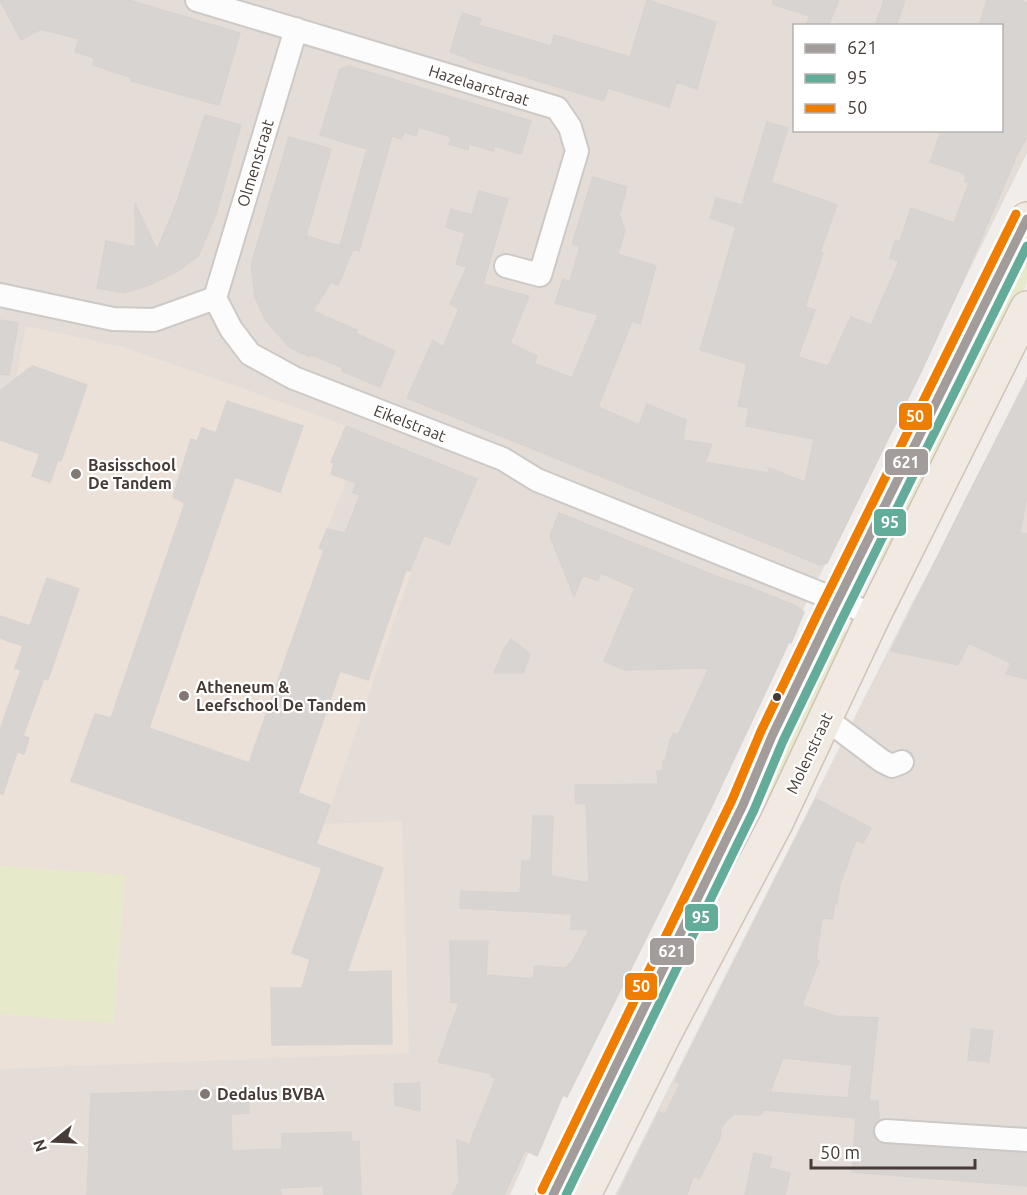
<svg xmlns="http://www.w3.org/2000/svg" width="1027" height="1195" viewBox="0 0 1027 1195" font-family="Ubuntu,sans-serif">
<style>
.residential{fill:#e4ddd7;fill-rule:evenodd}
.education{fill:#ebe1d9}
.green{fill:#e6eaca}
.building{fill:#d8d4d1;stroke:#d8d3d0;stroke-width:1.5;fill-rule:evenodd}
.lines{fill:none;stroke-linecap:round;stroke-linejoin:round}
.minor-casing{stroke:#ccc9c6;stroke-width:26}
.primary-casing{stroke:#d2c3b7;stroke-width:36}
.minor{stroke:#fdfcfc;stroke-width:22}
.primary{stroke:#f1eae3;stroke-width:33}
.bus-1-casing{stroke:#fff;stroke-width:14}
.bus-2-casing{stroke:#fff;stroke-width:14}
.bus-3-casing{stroke:#fff;stroke-width:14}
.bus-1{stroke:#a29d9a;stroke-width:9}
.bus-2{stroke:#64ac9a;stroke-width:9}
.bus-3{stroke:#ef7d00;stroke-width:9}
.poi-dot{fill:#827975;stroke:#fff;stroke-width:2}
.bus-dot{fill:#463b36;stroke:#fff;stroke-width:2}
.labels{text-anchor:middle;stroke-width:4.5;stroke-linejoin:round;paint-order:stroke}
.street-label{font-size:16px;fill:#463b36;stroke:#fff}
.poi-label{font-size:16px;font-weight:bold;fill:#463b36;stroke:#fff;text-anchor:start}
.line-badge{stroke:#fff;stroke-width:2}
.badge-label{font-size:16px;text-anchor:middle;font-weight:bold;fill:#fff}
</style>
<rect width="100%" height="100%" fill="#f0edea"/>
<path class="residential" d="M 0,0 L 1027,0 L 1027,153 L 739,740 L 551,1103 L 510,1195 L 0,1195 ZM 794,26 L 1002,26 L 1002,130 L 794,130 Z
M 1027,376 L 1027,1195 L 615,1195 L 912,603 L 941,549 Z"/>
<path class="education" d="M 26,326 L 123,347 L 301,409 L 346,426 L 332,461 L 351,469 L 322,541 L 420,547 L 324,824 L 402,821 L 409,1053 L 0,1069 L 0,398 L 15,383 Z"/>
<path class="green" d="M 1027,243 L 1027,283 L 888,570 L 873,561 Z
M 844,629 L 846,633 L 842,641 L 834,670 L 770,799 L 765,799 L 763,797 L 762,788 L 840,630 Z
M 0,866 L 125,875 L 114,1023 L 0,1014 Z"/>
<path class="building" d="M 0,0 L 129,0 L 240,33 L 219,105 L 131,81 L 132,78 L 93,65 L 94,58 L 75,52 L 79,39 L 41,29 L 21,40 Z
M 647,0 L 716,22 L 697,89 L 677,82 L 669,107 L 608,88 L 604,101 L 468,60 L 468,58 L 450,52 L 462,13 L 481,19 L 479,25 L 551,46 L 554,35 L 630,57 Z
M 773,0 L 839,0 L 828,26 L 805,26 L 810,16 L 772,4 Z
M 884,0 L 905,0 L 896,26 L 875,26 Z
M 987,0 L 1019,0 L 1027,3 L 1027,137 L 1014,160 L 1015,160 L 962,283 L 920,374 L 827,563 L 820,565 L 407,398 L 433,340 L 443,347 L 459,309 L 450,304 L 467,267 L 456,264 L 465,233 L 446,227 L 451,209 L 472,215 L 479,191 L 508,199 L 483,284 L 529,296 L 510,343 L 537,356 L 534,363 L 572,378 L 598,315 L 555,303 L 563,279 L 570,281 L 575,264 L 580,246 L 572,244 L 593,177 L 627,187 L 619,216 L 620,216 L 625,230 L 618,254 L 656,266 L 640,324 L 632,321 L 598,407 L 639,425 L 647,404 L 686,420 L 683,440 L 712,444 L 705,462 L 768,473 L 769,468 L 805,482 L 814,439 L 746,426 L 749,408 L 738,406 L 747,364 L 700,350 L 736,227 L 710,218 L 716,198 L 742,205 L 767,122 L 788,128 L 771,182 L 837,205 L 820,252 L 823,253 L 805,307 L 815,310 L 798,357 L 828,366 L 851,317 L 871,325 L 899,261 L 890,258 L 895,240 L 900,241 L 911,208 L 954,223 L 969,183 L 965,181 L 966,174 L 930,162 L 942,130 L 1002,130 L 1002,26 L 979,26 Z
M 349,66 L 531,121 L 521,154 L 494,146 L 493,151 L 469,144 L 468,150 L 449,144 L 451,137 L 418,127 L 416,136 L 404,132 L 402,139 L 392,136 L 359,251 L 353,249 L 338,285 L 331,282 L 313,311 L 357,330 L 355,333 L 395,351 L 380,387 L 342,371 L 343,368 L 312,355 L 310,357 L 290,348 L 266,321 L 255,297 L 251,265 L 289,137 L 331,149 L 306,236 L 340,246 L 367,149 L 320,135 L 340,69 Z
M 205,115 L 241,125 L 216,214 L 199,255 L 178,271 L 147,286 L 124,293 L 97,288 L 106,241 L 135,247 L 135,203 L 157,250 L 177,202 Z
M 0,320 L 18,323 L 9,375 L 0,374 Z
M 32,366 L 87,385 L 61,461 L 58,460 L 50,482 L 32,476 L 40,454 L 0,440 L 0,391 Z
M 1027,380 L 1027,496 L 1020,533 L 1027,534 L 1027,679 L 1006,674 L 1011,663 L 969,643 L 958,665 L 891,651 L 968,495 Z
M 227,401 L 303,426 L 280,492 L 235,477 L 149,728 L 249,763 L 324,550 L 319,548 L 327,529 L 345,533 L 360,495 L 353,492 L 356,483 L 331,474 L 334,463 L 331,462 L 346,426 L 477,479 L 449,545 L 424,535 L 410,571 L 406,570 L 368,680 L 340,671 L 298,793 L 330,805 L 316,844 L 383,868 L 347,972 L 391,971 L 392,1044 L 272,1045 L 271,988 L 302,988 L 310,959 L 292,953 L 322,868 L 71,781 L 95,714 L 111,718 L 185,503 L 173,497 L 191,439 L 197,441 L 202,428 L 216,433 Z
M 559,513 L 713,575 L 741,585 L 741,584 L 794,605 L 804,612 L 791,643 L 789,642 L 709,812 L 604,1023 L 567,1097 L 563,1095 L 537,1156 L 525,1150 L 504,1195 L 452,1195 L 459,1182 L 457,1140 L 469,1145 L 496,1078 L 491,1077 L 492,1074 L 438,1062 L 459,1003 L 451,1002 L 450,941 L 488,941 L 486,975 L 533,979 L 535,966 L 566,968 L 573,960 L 589,930 L 571,929 L 571,914 L 460,908 L 461,891 L 520,893 L 522,861 L 531,861 L 533,816 L 553,816 L 551,876 L 589,883 L 586,803 L 576,804 L 575,785 L 658,784 L 657,771 L 662,771 L 663,761 L 665,761 L 670,740 L 671,741 L 673,733 L 678,735 L 709,668 L 625,670 L 604,661 L 635,588 L 601,573 L 598,581 L 583,575 L 574,596 L 550,536 Z
M 47,578 L 79,589 L 48,680 L 44,678 L 23,736 L 29,738 L 24,754 L 17,752 L 3,794 L 0,793 L 0,730 L 21,670 L 15,668 L 23,646 L 0,638 L 0,616 L 30,626 Z
M 511,639 L 530,654 L 523,673 L 494,673 L 504,649 Z
M 816,799 L 871,828 L 863,843 L 856,840 L 840,884 L 837,904 L 835,904 L 832,919 L 822,918 L 816,960 L 819,961 L 802,1005 L 835,1016 L 878,1018 L 869,1100 L 878,1101 L 879,1120 L 874,1124 L 873,1131 L 874,1137 L 878,1142 L 885,1144 L 1027,1153 L 1027,1186 L 852,1172 L 856,1118 L 764,1110 L 760,1115 L 734,1114 L 727,1120 L 721,1128 L 720,1138 L 704,1170 L 699,1179 L 693,1177 L 687,1195 L 618,1195 L 659,1112 L 665,1114 L 680,1084 L 675,1081 L 682,1066 ZM 783,1058 L 852,1065 L 848,1098 L 770,1092 Z
M 972,1029 L 993,1031 L 989,1062 L 968,1060 Z
M 420,1083 L 420,1111 L 395,1105 L 394,1084 Z
M 249,1089 L 249,1113 L 231,1114 L 232,1151 L 282,1149 L 282,1134 L 351,1132 L 352,1142 L 359,1141 L 361,1195 L 324,1195 L 323,1186 L 280,1188 L 281,1195 L 87,1195 L 91,1094 Z
M 754,1153 L 772,1157 L 769,1168 L 790,1173 L 785,1195 L 745,1195 Z"/>
<g class="lines">
<g class="minor-casing">
<path id="minor" d="M 197,0 L 557,108 L 570,127 L 577,151 L 540,275 L 506,266
M 0,295 L 113,319 L 154,320 L 215,298
M 215,298 L 231,329 L 250,354 L 294,378 L 503,459 L 537,480 L 874,615
M 215,298 L 296,29
M 825,718 L 882,761 L 892,766 L 902,762
M 886,1131 L 1027,1140"/>
</g>
<g class="primary-casing">
<path id="primary" d="M 553,1195 L 743,805 L 772,736 L 829,618 L 1027,219
M 584,1195 L 665,1033 L 776,823 L 874,615 L 1027,308"/>
</g>
<use href="#minor" class="minor"/>
<use href="#primary" class="primary"/>
<g class="bus-1-casing">
<path id="bus-1" d="M 553,1195 L 743,805 L 772,736 L 829,618 L 1027,219"/>
</g>
<g class="bus-2-casing">
<path id="bus-2" d="M 566,1195 L 754,810 L 783,741 L 840,623 L 1027,246"/>
</g>
<g class="bus-3-casing">
<path id="bus-3" d="M 542,1190 L 732,800 L 761,731 L 818,613 L 1016,214"/>
</g>
<use href="#bus-1" class="bus-1"/>
<use href="#bus-2" class="bus-2"/>
<use href="#bus-3" class="bus-3"/>
</g>
<g class="poi-dot">
<circle cx="76" cy="474" r="6"/>
<circle cx="184" cy="696" r="6"/>
<circle cx="205" cy="1094" r="6"/>
</g>
<circle class="bus-dot" cx="777" cy="697" r="5"/>
<g class="labels">
<g class="street-label">
<text transform="translate(479 85) rotate(17)" y="6">Hazelaarstraat</text>
<text transform="translate(255 163) rotate(-73)" y="6">Olmenstraat</text>
<text transform="translate(410 423) rotate(21)" y="6">Eikelstraat</text>
<text transform="translate(809 753) rotate(-65)" y="6">Molenstraat</text>
</g>
<g class="poi-label">
<text x="88" y="471">Basisschool<tspan x="88" dy="18">De Tandem</tspan></text>
<text x="196" y="693">Atheneum &amp;<tspan x="196" dy="18">Leefschool De Tandem</tspan></text>
<text x="217" y="1100">Dedalus BVBA</text>
</g>
</g>
<g class="line-badge">
<rect x="898" y="402" width="35" height="29" rx="6" fill="#ef7d00"/>
<rect x="884" y="448" width="45" height="28" rx="6" fill="#a29d9a"/>
<rect x="873" y="508" width="34" height="29" rx="6" fill="#64ac9a"/>
<rect x="684" y="903" width="35" height="29" rx="6" fill="#64ac9a"/>
<rect x="649" y="937" width="46" height="29" rx="6" fill="#a29d9a"/>
<rect x="624" y="972" width="34" height="29" rx="6" fill="#ef7d00"/>
</g>
<g class="badge-label">
<text x="915" y="422">50</text>
<text x="906" y="468">621</text>
<text x="890" y="528">95</text>
<text x="701" y="923">95</text>
<text x="672" y="957">621</text>
<text x="641" y="992">50</text>
</g>
<rect x="793" y="24" width="210" height="108" fill="#ffffff" stroke="#b5b1af" stroke-width="1.5"/>
<rect x="805" y="44" width="30" height="9" fill="#a29d9a" stroke="#b5b1af" stroke-width="1.5"/>
<text x="847" y="54" font-size="18" fill="#463b36">621</text>
<rect x="805" y="74" width="30" height="9" fill="#64ac9a" stroke="#b5b1af" stroke-width="1.5"/>
<text x="847" y="84" font-size="18" fill="#463b36">95</text>
<rect x="805" y="104" width="30" height="9" fill="#ef7d00" stroke="#b5b1af" stroke-width="1.5"/>
<text x="847" y="114" font-size="18" fill="#463b36">50</text>
<g transform="translate(54 1141) rotate(252)" stroke="#ffffff" stroke-width="4.5" paint-order="stroke">
<path d="M0-4.5L10 22L0 15L-10 22Z" fill="#463b36"/>
<text y="-9" font-size="16" font-weight="bold" text-anchor="middle" fill="#463b36">N</text>
</g>
<path d="M811 1159v9h164v-9" fill="none" stroke="#463b36" stroke-width="3"/>
<text x="820" y="1159" font-size="18" fill="#463b36" stroke="#ffffff" stroke-width="4.5" paint-order="stroke">50 m</text>
</svg>
